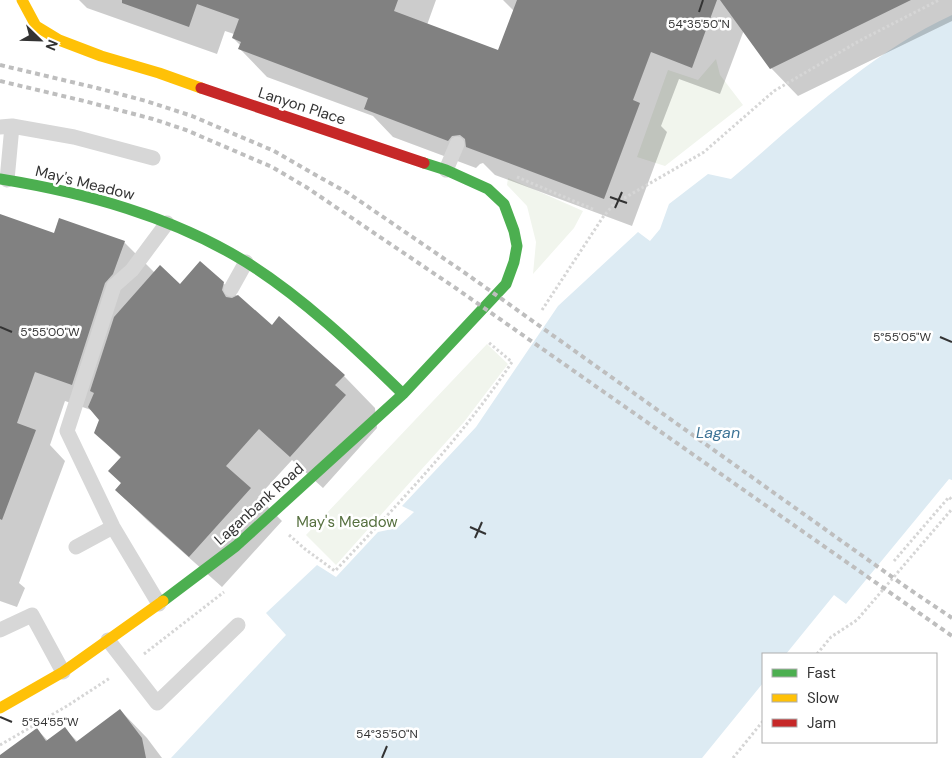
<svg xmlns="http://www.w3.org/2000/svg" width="952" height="758" viewBox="0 0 952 758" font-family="'DM Sans',sans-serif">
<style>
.green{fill:#f1f5ed}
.water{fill:#ddebf3}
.shadow{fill:#0003}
.building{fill:#818181}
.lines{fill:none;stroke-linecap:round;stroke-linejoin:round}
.path{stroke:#d6d6d6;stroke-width:3;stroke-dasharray:2.5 2.5;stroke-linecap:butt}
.lane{stroke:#d7d7d7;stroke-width:15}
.fast{stroke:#4caf50;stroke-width:11}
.slow{stroke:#ffc107;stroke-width:11}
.jam{stroke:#c62828;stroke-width:11}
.rail{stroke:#bebebe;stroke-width:4;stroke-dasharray:5 4;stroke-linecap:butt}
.ticks{fill:none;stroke:#333;stroke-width:2}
.labels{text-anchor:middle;stroke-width:5;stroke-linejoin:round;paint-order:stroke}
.street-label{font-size:15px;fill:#333;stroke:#fff}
.park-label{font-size:15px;fill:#56703f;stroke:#fff}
.water-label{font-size:16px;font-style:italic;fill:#3f7597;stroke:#fff}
.ticks-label{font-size:12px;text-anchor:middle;fill:#333;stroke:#fff;stroke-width:5;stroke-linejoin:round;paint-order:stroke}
</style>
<rect width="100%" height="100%" fill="#fff"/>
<path class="green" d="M 716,59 L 720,75 L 743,105 L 665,166 L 637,157 L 668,70 L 698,80 Z
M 508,178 L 583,211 L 574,228 L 533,274 L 536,242 L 527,206 L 507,185 Z
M 487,344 L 508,364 L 464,422 L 336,565 L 306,535 Z"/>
<path class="water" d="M 952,15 L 952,480 L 949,479 L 846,604 L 834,595 L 786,654 L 763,654 L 763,683 L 702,758 L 171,758 L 286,635 L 266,613 L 317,565 L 336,577 L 378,532 L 397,528 L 414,512 L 402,506 L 476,427 L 558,306 L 638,232 L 650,241 L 660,229 L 669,204 L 708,174 L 731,179 C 801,120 868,54 952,15 Z"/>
<path class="shadow" d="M 79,0 L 436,0 L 427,25 L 499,52 L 514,11 L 503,0 L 952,0 L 952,21 L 798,96 L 771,68 L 744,30 L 720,94 L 679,79 L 661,126 L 667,132 L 632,226 L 495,175 L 483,163 L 480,164 L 476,168 L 393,137 L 373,116 L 267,77 L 240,49 L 241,46 L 233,38 L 234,34 L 225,31 L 217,54 L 87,8 Z
M 0,215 L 54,235 L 124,242 L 155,273 L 180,285 L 223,283 L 272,327 L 344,376 L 375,408 L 377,428 L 323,488 L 292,460 L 258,497 L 282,521 L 222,587 L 148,521 L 116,490 L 122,483 L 122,459 L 96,433 L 101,419 L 94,411 L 65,401 L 50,445 L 65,461 L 19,583 L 25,588 L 17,607 L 0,601 Z
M 120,710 L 147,738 L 162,758 L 5,758 L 37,729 L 48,741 L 65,729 L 78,742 Z"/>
<path class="building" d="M 122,0 L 398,0 L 394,11 L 498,50 L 517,0 L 717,0 L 692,68 L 651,52 L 633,100 L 640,103 L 604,199 L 466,147 L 465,139 L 460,135 L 452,136 L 448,141 L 364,109 L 368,98 L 238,49 L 241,42 L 232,38 L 239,19 L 197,4 L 189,27 L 122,3 Z
M 720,0 L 911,0 L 770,69 Z
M 0,214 L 54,233 L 59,218 L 125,241 L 113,274 L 105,283 L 72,385 L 35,372 L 17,423 L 36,430 L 2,520 L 0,519 Z
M 200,261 L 224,282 L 222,290 L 226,297 L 232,298 L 238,295 L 272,325 L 279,316 L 345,375 L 335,385 L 346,395 L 290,457 L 259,429 L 226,466 L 251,488 L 189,557 L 115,490 L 121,483 L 108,471 L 121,457 L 94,433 L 99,420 L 88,407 L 94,393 L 90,391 L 114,317 L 160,265 L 180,284 Z
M 120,709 L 142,738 L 146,758 L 0,758 L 0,755 L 37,728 L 46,741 L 65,727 L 76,742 Z"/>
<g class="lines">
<path class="path" d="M 517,177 L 595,210
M 542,310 L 603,217 L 614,204 L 704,152 L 774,91 L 859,41 L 939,0
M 289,535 L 305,549 L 335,571 C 398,504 461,439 512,362 L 488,342
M 894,561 L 949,497 L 952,500
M 144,654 L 224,592
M 817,654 L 831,637 L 857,620 L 952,509
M 0,745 L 67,706 L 110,678
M 733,758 L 763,721"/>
<path class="lane" d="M 0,127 L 12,126 L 74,137 L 153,158
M 446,170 L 457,144
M 7,180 L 12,126
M 231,289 L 246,262
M 76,547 L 113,527
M 159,604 L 113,527 L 67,431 L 114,286 L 132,270 L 167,223
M 0,630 L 32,615 L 63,672
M 108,640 L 157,703 L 238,625"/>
<path class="fast" d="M 0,179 C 86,193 171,216 246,262 C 302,297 356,348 403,394
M 163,601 L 236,546 L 403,394 L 506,284 L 514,262 L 517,246 L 514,231 L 504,204 L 488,189 L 446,170 L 424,163"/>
<path class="slow" d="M 22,0 L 36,26 L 59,40 L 101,56 L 159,73 L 201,88
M 0,708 L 63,672 L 163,601"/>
<path class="jam" d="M 201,88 L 424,163"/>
<path class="rail" d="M 0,65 L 97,88 L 146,101 L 192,116 L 274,151 L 312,173 L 348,193 L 468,275 L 909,589 L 952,618
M 0,81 L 84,101 L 153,119 L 186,130 L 272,167 L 306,187 L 457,289 L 952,636"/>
</g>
<path class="ticks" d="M 699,12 L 703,0M 610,197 L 627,203M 615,208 L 622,192M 0,327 L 12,332M 940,337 L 952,342M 470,527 L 486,534M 475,538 L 482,522M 0,717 L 12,722M 382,758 L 387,746"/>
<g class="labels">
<g class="street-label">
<text transform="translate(302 106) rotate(18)" y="5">Lanyon Place</text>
<text transform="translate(85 183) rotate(14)" y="5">May's Meadow</text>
<text transform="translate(259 504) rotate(-42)" y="5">Laganbank Road</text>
</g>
<g class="park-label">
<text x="347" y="527">May's Meadow</text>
</g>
<g class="water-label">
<text x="718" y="438">Lagan</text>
</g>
</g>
<g class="ticks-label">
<text x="699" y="28">54°35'50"N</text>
<text x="50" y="336">5°55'00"W</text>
<text x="902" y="341">5°55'05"W</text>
<text x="50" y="726">5°54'55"W</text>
<text x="387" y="738">54°35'50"N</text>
</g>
<rect x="762" y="653" width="175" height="90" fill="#ffffff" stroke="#adadad"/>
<rect x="772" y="669" width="25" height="8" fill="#4caf50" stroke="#adadad"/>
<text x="807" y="678" font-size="15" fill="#333333">Fast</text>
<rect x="772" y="694" width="25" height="8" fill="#ffc107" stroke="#adadad"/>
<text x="807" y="703" font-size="15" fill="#333333">Slow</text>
<rect x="772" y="719" width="25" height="8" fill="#c62828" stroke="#adadad"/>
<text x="807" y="728" font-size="15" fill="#333333">Jam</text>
<g transform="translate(40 40) rotate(113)" stroke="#ffffff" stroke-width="4" paint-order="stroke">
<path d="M0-4L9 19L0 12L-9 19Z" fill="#333333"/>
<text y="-8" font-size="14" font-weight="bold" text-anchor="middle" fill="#333333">N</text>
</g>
</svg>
